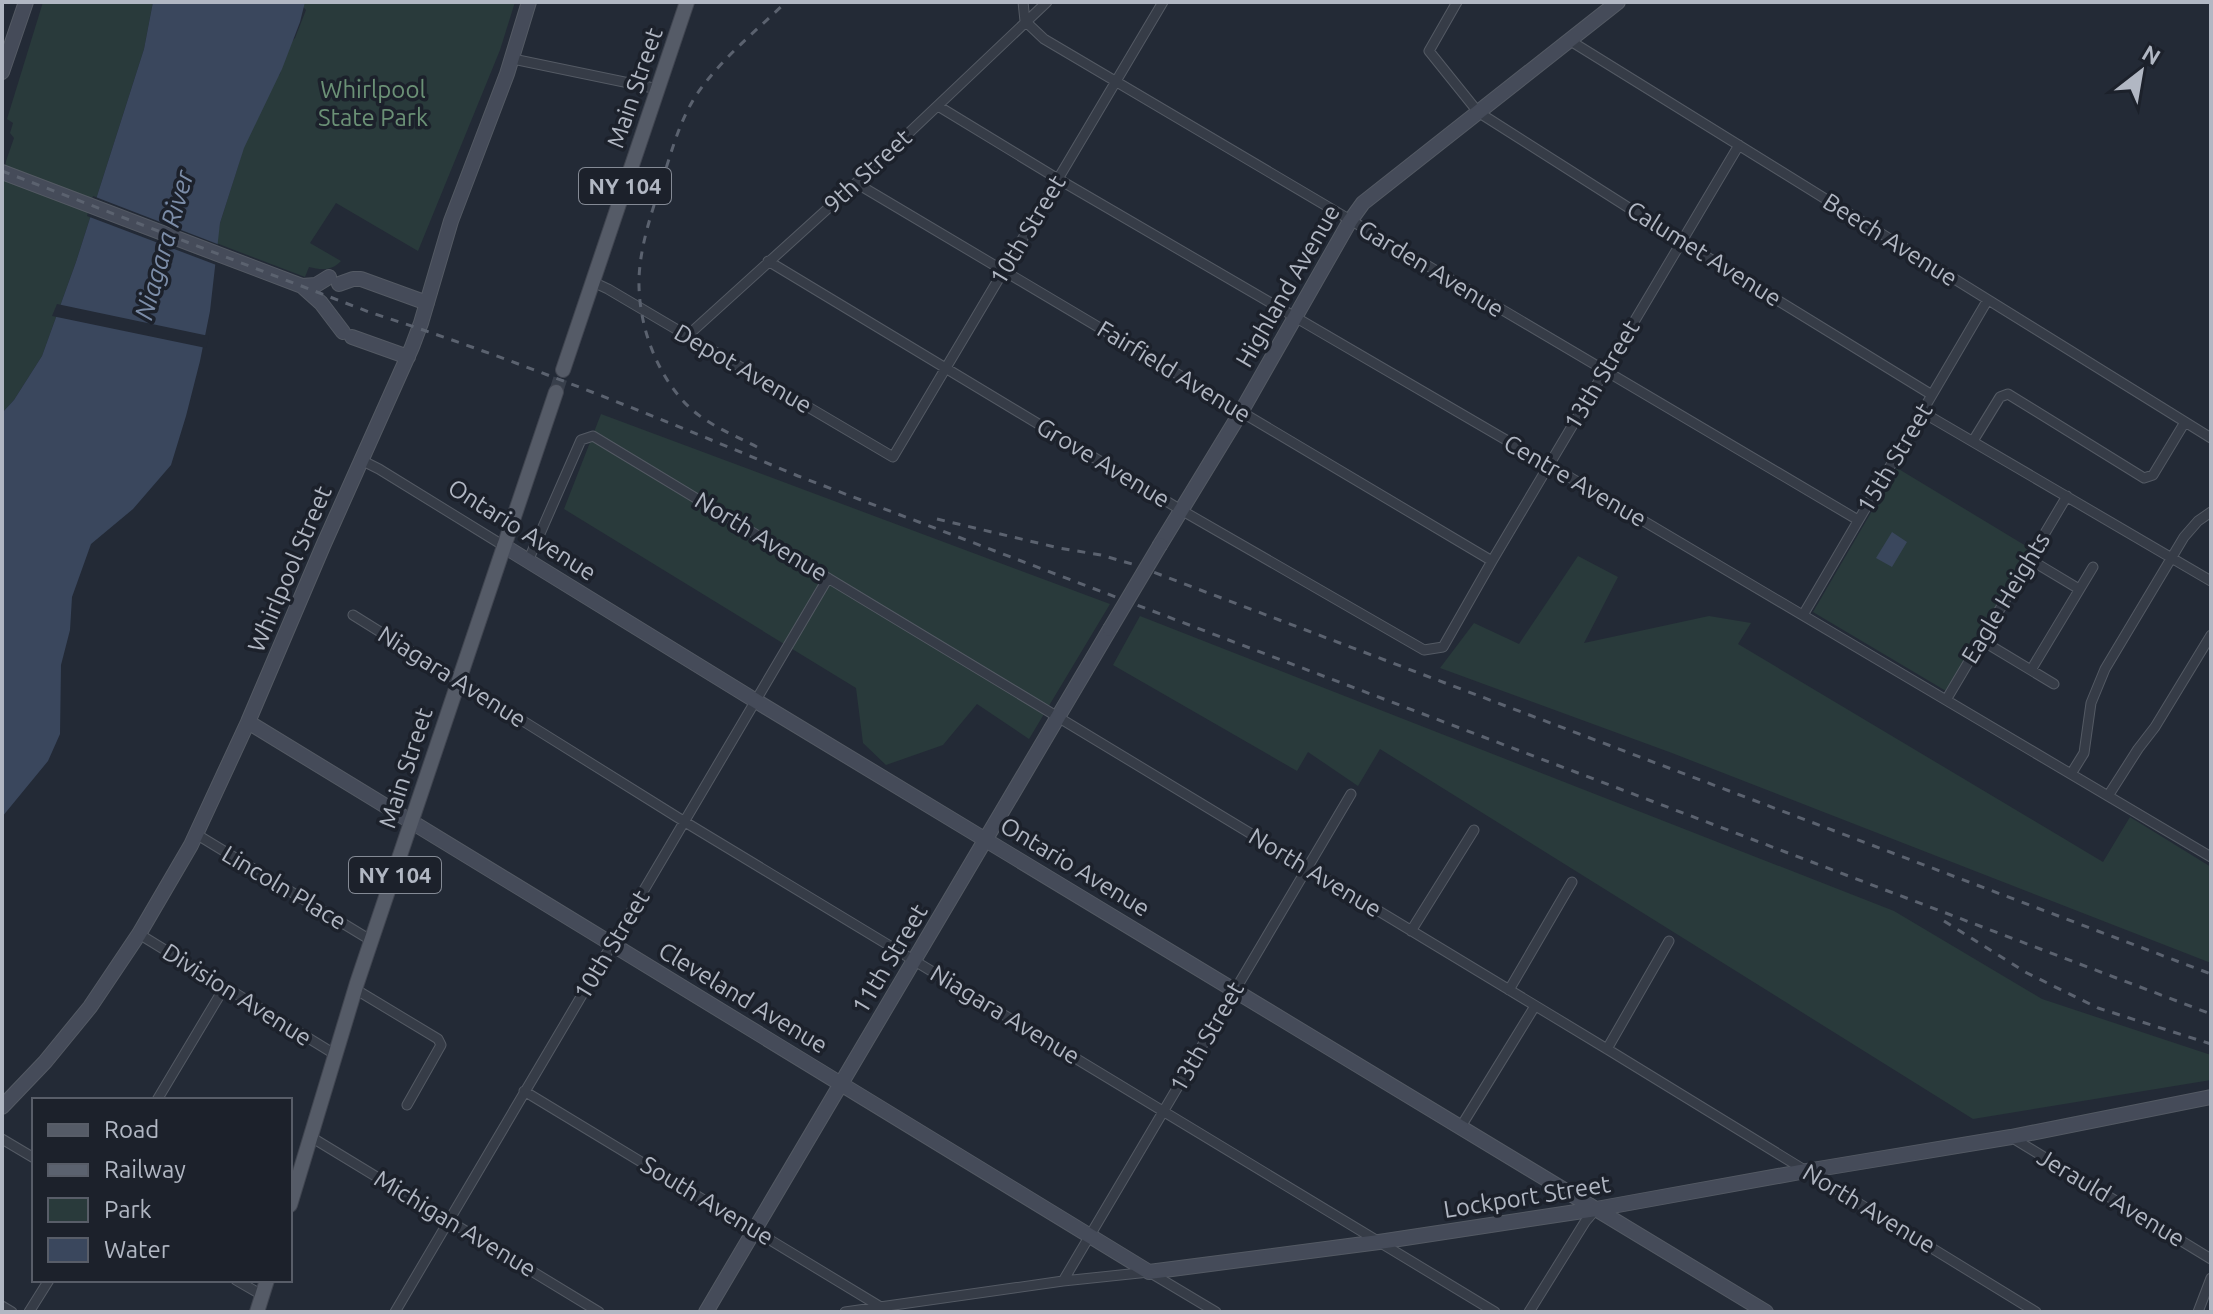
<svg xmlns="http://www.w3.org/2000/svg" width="2213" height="1314" viewBox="0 0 2213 1314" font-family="Ubuntu,sans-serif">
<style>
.green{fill:#293a3b}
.water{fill:#3a475d}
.pier{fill:#232a36}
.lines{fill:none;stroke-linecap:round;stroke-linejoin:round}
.primary-tunnel{stroke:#383f4b;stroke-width:14;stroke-dasharray:14 7;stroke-linecap:butt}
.street-casing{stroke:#545a64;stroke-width:11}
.secondary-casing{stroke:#545a64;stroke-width:16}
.primary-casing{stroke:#404550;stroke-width:16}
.street{stroke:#363c47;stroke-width:9}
.secondary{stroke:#454b59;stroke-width:14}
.primary{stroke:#555b67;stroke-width:14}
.rail{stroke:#5b626f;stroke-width:3;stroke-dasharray:8 8;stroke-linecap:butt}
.secondary-bridge-casing{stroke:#545a64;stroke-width:16;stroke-linecap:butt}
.secondary-bridge{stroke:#454b59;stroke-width:14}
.labels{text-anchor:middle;stroke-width:7;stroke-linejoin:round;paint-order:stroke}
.shield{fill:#1c212b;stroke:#848a95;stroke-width:2}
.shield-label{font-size:22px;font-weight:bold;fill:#b1b7c3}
.street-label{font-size:24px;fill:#b1b7c3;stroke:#1c212b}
.park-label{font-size:24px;fill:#6b9176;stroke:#1c212b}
.water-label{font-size:26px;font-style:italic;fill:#7c8da8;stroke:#1c212b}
</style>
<rect width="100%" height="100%" fill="#232a36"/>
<path class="green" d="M 43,2 L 153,2 L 144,49 L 76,262 L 42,356 L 14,400 L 2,413 L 2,193 L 6,161 L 14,138 L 10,133 L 13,123 L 7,119 Z
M 299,2 L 515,2 L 500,50 L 418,251 L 336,203 L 310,243 L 341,261 C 332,271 321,270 309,267 L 305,277 L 216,243 L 220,223 L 239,163 L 247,132 L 264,91 L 280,74 L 283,51 L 295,38 L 306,10 Z
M 601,414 L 1110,604 L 1029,739 L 977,704 L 943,745 L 886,765 L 863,743 L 856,688 L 564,509 Z
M 1897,468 L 2031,549 L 1946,691 L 1813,612 Z
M 1578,556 L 1618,577 L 1584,643 L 1709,616 L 1751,623 L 1738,644 L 2103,862 L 2130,817 L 2211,867 L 2211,963 L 1672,753 L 1440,668 L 1474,623 L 1519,644 Z
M 1140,616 L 1894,911 L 2042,999 L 2211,1055 L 2211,1080 L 1973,1119 L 1380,749 L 1358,786 L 1308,752 L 1297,771 L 1113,665 Z"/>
<path class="water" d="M 153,2 L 305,2 L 300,22 L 282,69 L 244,148 L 220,223 L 210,311 L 200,361 L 186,416 L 171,465 L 133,509 L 91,544 L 72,597 L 70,630 L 61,665 L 60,734 L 48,761 L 2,817 L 2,413 L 14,400 L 42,356 L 76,262 L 144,49 Z
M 1892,532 L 1907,542 L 1892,567 L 1876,558 Z"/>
<path class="pier" d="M 93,196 L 220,245 L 219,266 L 87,216 Z
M 57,304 L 209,336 L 206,348 L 52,316 Z"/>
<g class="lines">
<path class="primary-tunnel" d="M 556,392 L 563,370"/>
<g class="street-casing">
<path id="street" d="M 1023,2 L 1025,21 L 1044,39 L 1858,520
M 1457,2 L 1429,51 L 1478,112 L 1681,241 L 1932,395
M 1569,40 L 2211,438
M 513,59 L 658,89
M 938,106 L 1058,179 L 1549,465 L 2211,857
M 856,183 L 1492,561
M 768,261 L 1181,510 L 1424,650 L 1443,647 L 1492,561 L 1739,145
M 593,282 L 608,289 L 893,457 L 1163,2
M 686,337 L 856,183 L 1047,2
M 1922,412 L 2211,581
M 1973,441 L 2000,397 L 2008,394 L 2144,478 L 2153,475 L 2185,422
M 361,460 L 379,469 L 504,546
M 2029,559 L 2079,589
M 528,561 L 581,440 L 593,436 L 1607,1049 L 2036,1312
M 353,615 L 685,822 L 1495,1312
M 1803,615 L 1987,301
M 1981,640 L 2054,684
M 2031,670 L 2093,567
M 1946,700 L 2067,496
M 2071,774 L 2084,753 L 2091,703 L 2105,669 L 2184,537 L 2198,521 L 2211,512
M 2108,796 L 2138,749 L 2155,727 L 2211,635
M 196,834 L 372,941
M 1411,931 L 1474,830
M 139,934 L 336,1055
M 355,989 L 438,1039 L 441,1045 L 407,1105
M 1509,990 L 1572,882
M 1607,1049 L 1669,941
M 524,1091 L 889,1312
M 157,1100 L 224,988
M 1460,1128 L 1535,1006
M 311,1137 L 599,1312
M 2011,1137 L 2211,1259
M 2,1139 L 34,1158
M 236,1280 L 262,1295
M 1063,1281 L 1351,794
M 2,1306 L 12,1312
M 29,1312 L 49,1280
M 395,1312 L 828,578
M 845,1312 L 1063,1281 L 1149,1272 L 1216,1312
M 1529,1312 L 1585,1222 L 1596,1209
M 2198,1312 L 2211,1278"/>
</g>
<g class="secondary-casing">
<path id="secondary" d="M 2,72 L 26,2
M 2,172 L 302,286 L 321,303 L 343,332
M 339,284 L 353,279 L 361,279 L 427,303
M 302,286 L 316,285 L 329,277
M 352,337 L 408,357
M 1160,545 L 1241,412 L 1350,221 L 1363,203 L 1618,2
M 504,546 L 756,701 L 1766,1312
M 248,722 L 1149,1272 L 1379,1242 L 1596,1209 L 1806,1171 L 2011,1137 L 2211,1097
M 2,1107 L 45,1062 L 90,1007 L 139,934 L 191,845 L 248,722 L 323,546 L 412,347 L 421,323 L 451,221 L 507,74 L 529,2
M 706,1312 L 1110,629"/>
</g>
<g class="primary-casing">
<path id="primary" d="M 563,370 L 687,2
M 290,1205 L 357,983 L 556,392
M 257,1312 L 267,1280"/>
</g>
<use href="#street" class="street"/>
<use href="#secondary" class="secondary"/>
<use href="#primary" class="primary"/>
<path class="rail" d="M 2,171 L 369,312 C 515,359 657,417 798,476 L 2211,1014
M 757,447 C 734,435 708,425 689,407 C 656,375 638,324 639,279 C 640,247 651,214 661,184 C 671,154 679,121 697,94 C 721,59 756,31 786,2
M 937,519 L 1059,548 L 1101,555 L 1132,564 L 2211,974
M 1944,921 L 2027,973 L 2098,1008 L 2211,1044"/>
<g class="secondary-bridge-casing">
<path id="secondary-bridge" d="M 1110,629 L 1160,545"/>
</g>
<use href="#secondary-bridge" class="secondary-bridge"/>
</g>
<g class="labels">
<g class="shield">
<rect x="579" y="168" width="92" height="36" rx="6"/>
<rect x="349" y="857" width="92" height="36" rx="6"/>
</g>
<g class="shield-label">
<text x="625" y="194">NY 104</text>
<text x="395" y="883">NY 104</text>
</g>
<g class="street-label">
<text transform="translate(635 88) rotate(-71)" y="8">Main Street</text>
<text transform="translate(868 171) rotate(-43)" y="8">9th Street</text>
<text transform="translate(1028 230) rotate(-59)" y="8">10th Street</text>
<text transform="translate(1890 240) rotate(32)" y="8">Beech Avenue</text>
<text transform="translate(1704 254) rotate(32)" y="8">Calumet Avenue</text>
<text transform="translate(1431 269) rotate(31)" y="8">Garden Avenue</text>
<text transform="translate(1288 286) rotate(-60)" y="8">Highland Avenue</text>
<text transform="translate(743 369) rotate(30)" y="8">Depot Avenue</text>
<text transform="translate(1174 372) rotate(31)" y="8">Fairfield Avenue</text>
<text transform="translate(1602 375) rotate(-59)" y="8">13th Street</text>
<text transform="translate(1895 458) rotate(-59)" y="8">15th Street</text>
<text transform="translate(1103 463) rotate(31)" y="8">Grove Avenue</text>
<text transform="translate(1575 481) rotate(30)" y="8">Centre Avenue</text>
<text transform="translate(522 530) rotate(32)" y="8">Ontario Avenue</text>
<text transform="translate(761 537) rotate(31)" y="8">North Avenue</text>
<text transform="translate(290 569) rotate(-67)" y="8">Whirlpool Street</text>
<text transform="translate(2006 598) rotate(-59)" y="8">Eagle Heights</text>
<text transform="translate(452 677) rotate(32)" y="8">Niagara Avenue</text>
<text transform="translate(406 768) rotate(-72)" y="8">Main Street</text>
<text transform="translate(1075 867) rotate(31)" y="8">Ontario Avenue</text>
<text transform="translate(1315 873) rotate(31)" y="8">North Avenue</text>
<text transform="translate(284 888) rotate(31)" y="8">Lincoln Place</text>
<text transform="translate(612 945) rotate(-59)" y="8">10th Street</text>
<text transform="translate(890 959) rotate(-59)" y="8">11th Street</text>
<text transform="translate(237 995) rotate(32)" y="8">Division Avenue</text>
<text transform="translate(743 998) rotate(31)" y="8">Cleveland Avenue</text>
<text transform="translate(1005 1015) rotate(31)" y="8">Niagara Avenue</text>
<text transform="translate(1207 1037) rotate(-60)" y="8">13th Street</text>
<text transform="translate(1527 1197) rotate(-9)" y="8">Lockport Street</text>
<text transform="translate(2111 1198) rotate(31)" y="8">Jerauld Avenue</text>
<text transform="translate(707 1201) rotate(31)" y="8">South Avenue</text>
<text transform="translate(1869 1209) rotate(31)" y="8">North Avenue</text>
<text transform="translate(455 1224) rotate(31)" y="8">Michigan Avenue</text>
</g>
<g class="park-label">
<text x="373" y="98">Whirlpool<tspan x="373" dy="28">State Park</tspan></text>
</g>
<g class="water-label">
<text transform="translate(164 245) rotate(-74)" y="9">Niagara River</text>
</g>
</g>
<rect width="2213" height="1314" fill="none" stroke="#b1b7c3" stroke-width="8"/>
<rect x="32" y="1098" width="260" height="184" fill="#1c212b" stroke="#585d68" stroke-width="2"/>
<rect x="48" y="1124" width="40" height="12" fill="#555b67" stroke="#585d68" stroke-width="2"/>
<text x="104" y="1138" font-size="24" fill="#b1b7c3">Road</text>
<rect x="48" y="1164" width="40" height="12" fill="#5b626f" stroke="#585d68" stroke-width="2"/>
<text x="104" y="1178" font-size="24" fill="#b1b7c3">Railway</text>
<rect x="48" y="1198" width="40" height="24" fill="#293a3b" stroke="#585d68" stroke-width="2"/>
<text x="104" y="1218" font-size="24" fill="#b1b7c3">Park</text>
<rect x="48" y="1238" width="40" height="24" fill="#3a475d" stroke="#585d68" stroke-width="2"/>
<text x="104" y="1258" font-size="24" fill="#b1b7c3">Water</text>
<g transform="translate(2141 72) rotate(31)" stroke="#1c212b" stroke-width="6" paint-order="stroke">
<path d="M0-6L14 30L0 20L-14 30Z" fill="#b1b7c3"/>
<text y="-12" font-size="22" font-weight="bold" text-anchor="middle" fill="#b1b7c3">N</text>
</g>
</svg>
